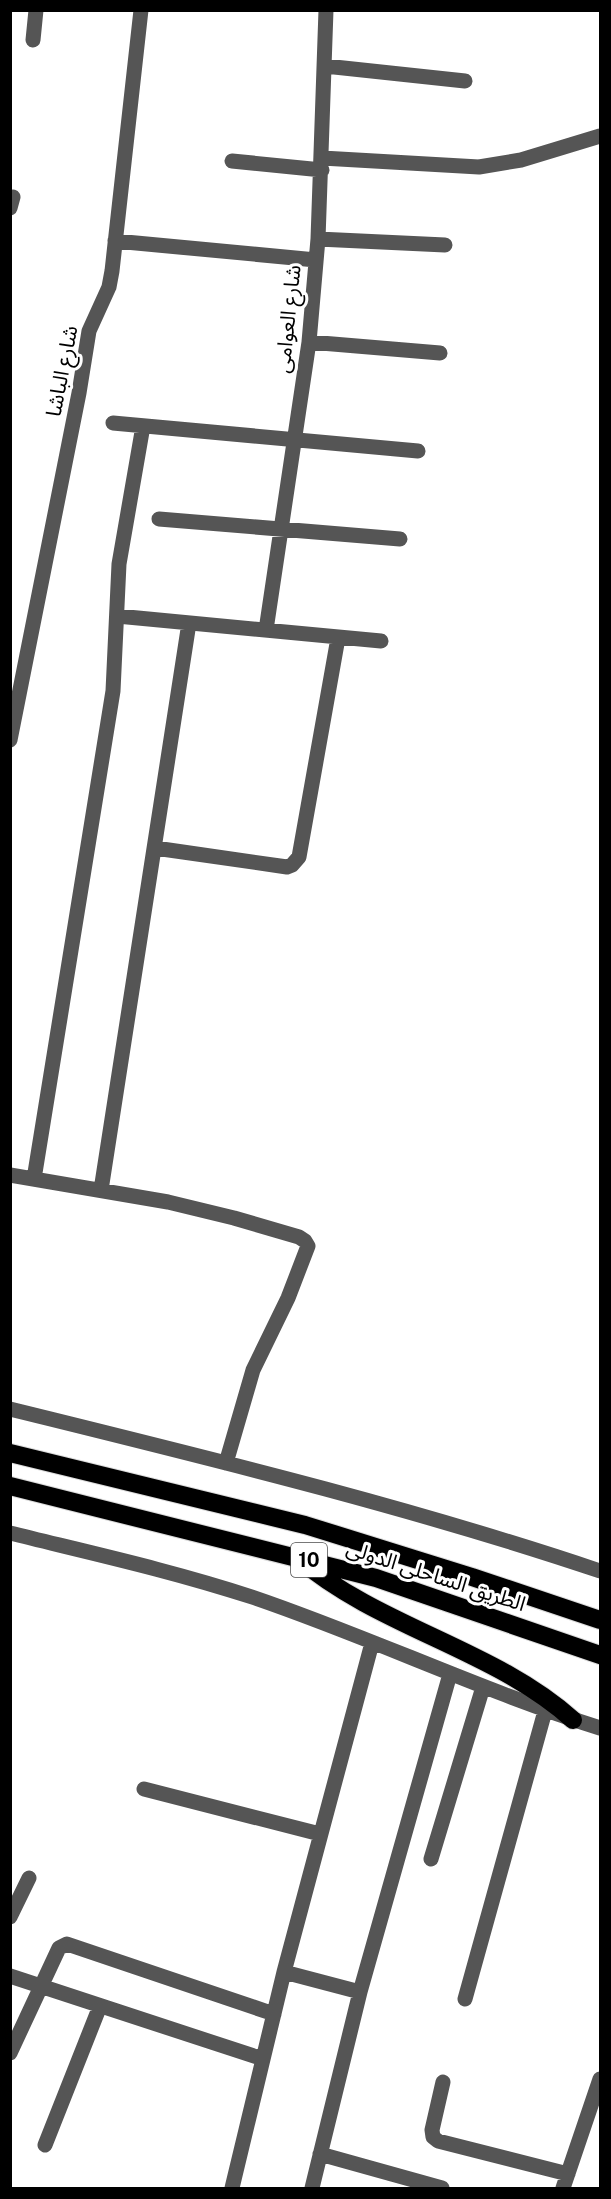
<svg xmlns="http://www.w3.org/2000/svg" width="611" height="2199" viewBox="0 0 611 2199" font-family="'Public Sans','Noto Sans Arabic',sans-serif">
<style>
.lines{fill:none;stroke-linecap:round;stroke-linejoin:round}
.highway-casing{stroke:#dbdbdb;stroke-width:20}
.minor{stroke:#555;stroke-width:15}
.highway{stroke:#000;stroke-width:18}
.labels{text-anchor:middle;stroke-width:6;stroke-linejoin:round;paint-order:stroke}
.shield{fill:#fff;stroke:#4c4c4c;stroke-width:1.5}
.shield-label{font-size:20px;font-weight:bold;fill:#000}
.street-label{font-size:21px;fill:#000;stroke:#fff}
</style>
<rect width="100%" height="100%" fill="#fff"/>
<g class="lines">
<g class="highway-casing">
<path id="highway" d="M 10,1453 L 305,1525 L 472,1577 L 600,1620
M 10,1486 L 376,1578 L 600,1655
M 299,1559 C 380,1628 494,1649 573,1720"/>
</g>
<path class="minor" d="M 33,40 L 36,10
M 325,66 L 465,81
M 322,158 L 479,167 L 521,160 L 600,136
M 232,161 L 322,170
M 10,208 L 13,197
M 318,239 L 445,245
M 115,241 L 316,260
M 309,342 L 440,353
M 113,423 L 418,451
M 159,519 L 400,539
M 117,616 L 381,641
M 266,630 L 309,342 L 318,239 L 326,10
M 10,740 L 79,393 L 89,331 L 109,287 L 112,271 L 141,10
M 155,848 L 287,867 L 292,865 L 299,857 L 338,638
M 10,1175 L 168,1202 L 234,1218 L 299,1237 L 305,1241 L 308,1246 L 288,1298 L 253,1370 L 226,1463
M 34,1179 L 113,691 L 119,564 L 143,426
M 101,1190 L 189,623
M 10,1409 C 208,1458 407,1506 600,1571
M 10,1533 C 91,1553 173,1571 252,1597 C 370,1637 482,1691 600,1728
M 144,1789 L 320,1834
M 431,1859 L 483,1687
M 10,1917 L 29,1878
M 284,1972 L 360,1992
M 10,1976 L 263,2059
M 465,1999 L 545,1711
M 10,2053 L 59,1948 L 67,1944 L 274,2014
M 443,2082 L 432,2130 L 433,2137 L 438,2141 L 568,2174
M 45,2145 L 100,2006
M 320,2154 L 442,2188
M 232,2188 L 284,1972 L 372,1643
M 312,2188 L 360,1992 L 450,1674
M 563,2188 L 600,2079"/>
<use href="#highway" class="highway"/>
</g>
<g class="labels">
<rect class="shield" x="291" y="1543" width="36" height="34" rx="4.5"/>
<g class="shield-label">
<text x="309" y="1567">10</text>
</g>
<g class="street-label">
<text transform="translate(288 319) rotate(-84)" y="7">شارع العوامى</text>
<text transform="translate(62 371) rotate(-79)" y="7">شارع الباشا</text>
<text transform="translate(436 1576) rotate(18)" y="7">الطريق الساحلى الدولى</text>
</g>
</g>
<rect width="611" height="2199" fill="none" stroke="#000000" stroke-width="24"/>
</svg>
